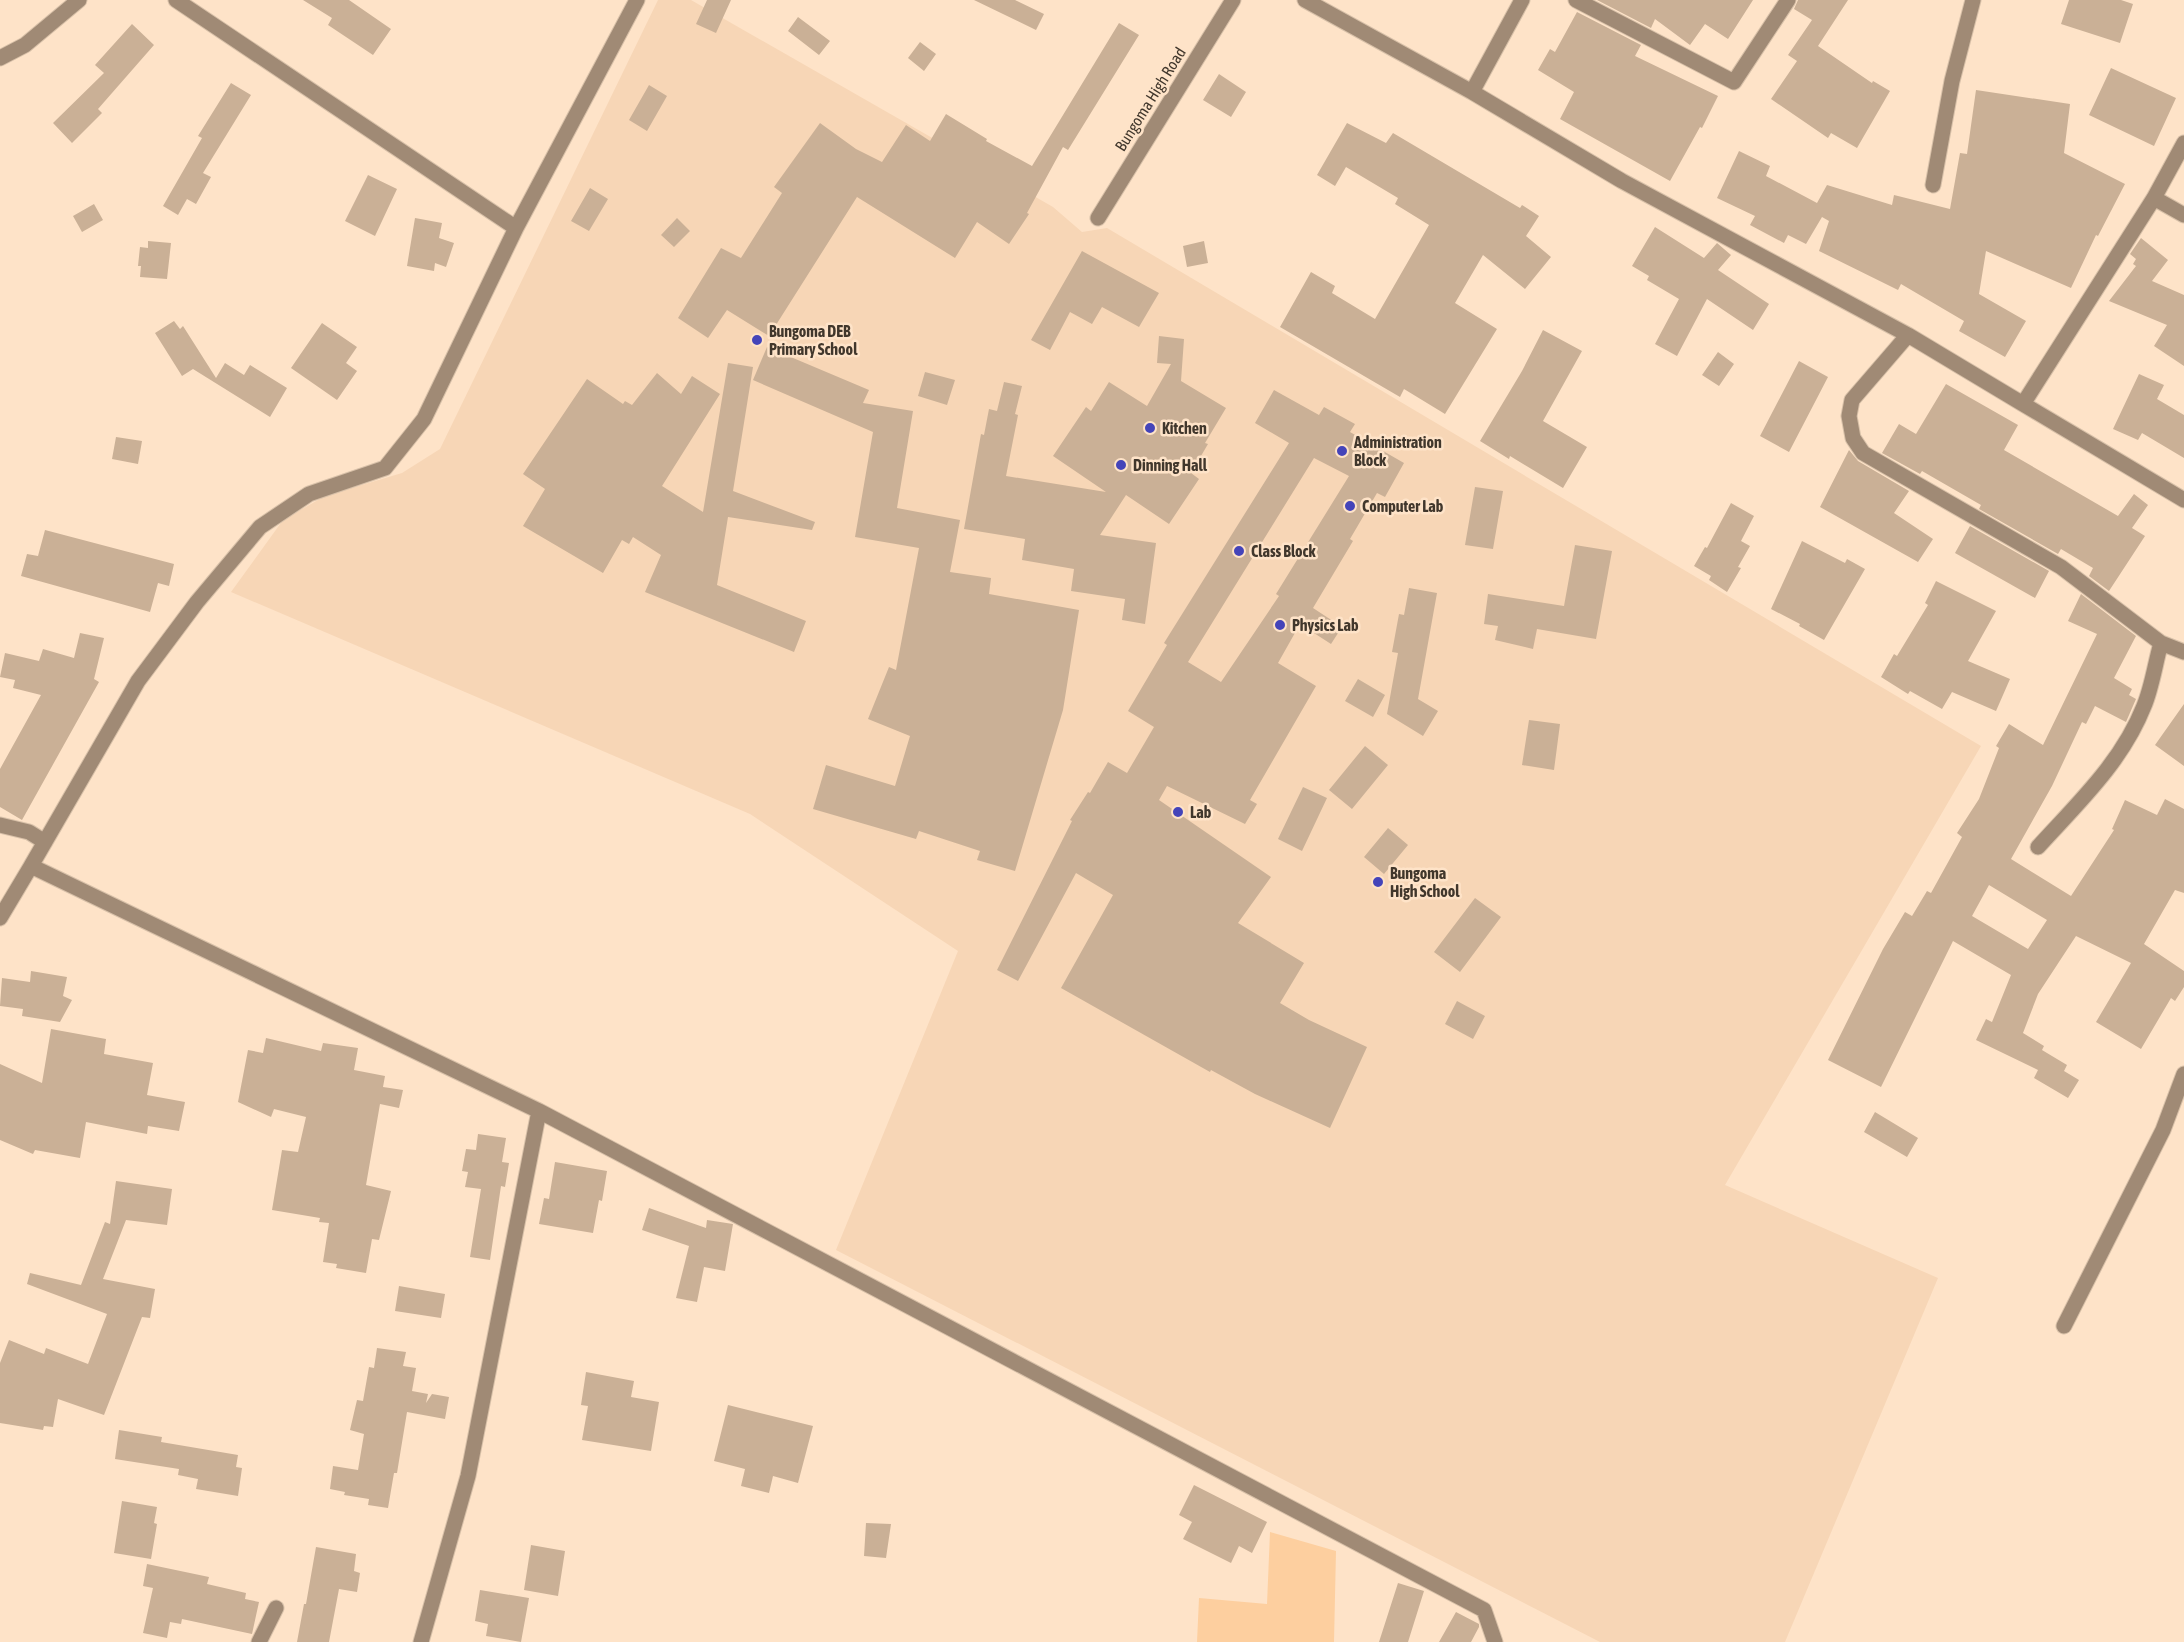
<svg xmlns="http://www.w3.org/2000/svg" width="2184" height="1642" viewBox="0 0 2184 1642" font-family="'Asap Condensed',sans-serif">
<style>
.built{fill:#f7d6b6}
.green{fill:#fdcf9f}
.building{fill:#cab096;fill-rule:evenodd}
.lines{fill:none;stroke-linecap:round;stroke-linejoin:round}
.minor-casing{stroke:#d8c1a9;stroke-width:17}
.minor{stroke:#a08a75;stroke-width:15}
.poi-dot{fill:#4444b9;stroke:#fee3c8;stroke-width:2}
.labels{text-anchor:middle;stroke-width:5;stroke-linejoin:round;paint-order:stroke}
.street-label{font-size:16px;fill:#41372c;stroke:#fee3c8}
.poi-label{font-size:16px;font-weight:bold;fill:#41372c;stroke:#fee3c8;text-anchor:start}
</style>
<rect width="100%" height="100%" fill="#fee3c8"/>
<path class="built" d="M 658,0 L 691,0 L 1053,207 L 1082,232 L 1107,228 L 1981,746 L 1725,1185 L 1938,1278 L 1785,1642 L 1600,1642 L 836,1250 L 958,951 L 750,814 L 231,592 L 283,520 L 325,496 L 402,473 L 440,449 Z"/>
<path class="green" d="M 1270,1532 L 1336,1551 L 1334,1642 L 1197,1642 L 1199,1598 L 1267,1604 Z"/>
<path class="building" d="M 303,0 L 349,0 L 391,29 L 373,55 L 328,25 L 332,18 Z
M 707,0 L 731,0 L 716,33 L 696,24 Z
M 974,0 L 1015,0 L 1044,14 L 1036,30 Z
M 1597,0 L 1753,0 L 1728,39 L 1705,24 L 1690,45 L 1655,19 L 1651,28 Z
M 1798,0 L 1848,0 L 1818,46 L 1872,83 L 1873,81 L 1890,91 L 1857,148 L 1831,133 L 1828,138 L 1771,99 L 1797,61 L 1788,55 L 1812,20 L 1794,9 Z
M 2069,0 L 2121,0 L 2133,4 L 2120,43 L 2061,24 Z
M 1577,12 L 1641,45 L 1635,56 L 1718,96 L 1702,128 L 1700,127 L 1670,181 L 1560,119 L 1574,92 L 1538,70 L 1550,49 L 1555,52 Z
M 798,17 L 830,41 L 819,55 L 788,31 Z
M 1119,23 L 1139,35 L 1068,150 L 1063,147 L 1027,213 L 1029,214 L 1009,244 L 977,222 L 955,258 L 857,197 L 769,336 L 727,310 L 708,338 L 678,318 L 721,248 L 741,258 L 782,193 L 774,187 L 820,123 L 856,149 L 882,162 L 906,125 L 930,141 L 946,114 L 987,139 L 986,141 L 1032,166 Z
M 132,24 L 154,45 L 98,109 L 102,113 L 72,143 L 53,123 L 104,73 L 95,65 Z
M 920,42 L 936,54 L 924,71 L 908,58 Z
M 2111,68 L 2176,98 L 2154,146 L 2089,115 Z
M 1219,74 L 1246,92 L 1231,117 L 1203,100 Z
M 231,83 L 251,95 L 203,173 L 211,177 L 196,204 L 187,199 L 178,215 L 163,206 L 202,138 L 198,136 Z
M 649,85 L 667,96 L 647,131 L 629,120 Z
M 1976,90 L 2070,104 L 2064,153 L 2125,184 L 2098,236 L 2096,235 L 2071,288 L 1986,251 L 1979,294 L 2026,321 L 2005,357 L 1959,331 L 1964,321 L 1901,284 L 1898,290 L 1819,251 L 1829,221 L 1822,217 L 1806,244 L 1788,235 L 1784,243 L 1750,225 L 1755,216 L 1717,198 L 1739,151 L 1770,166 L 1766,176 L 1817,203 L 1827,185 L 1892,205 L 1894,195 L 1950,209 L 1960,153 L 1967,154 Z
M 1347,123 L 1386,143 L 1393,133 L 1520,208 L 1522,205 L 1539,216 L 1526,236 L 1551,257 L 1525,289 L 1483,255 L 1455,303 L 1497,329 L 1445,414 L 1404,389 L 1400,397 L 1280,327 L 1311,272 L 1335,286 L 1332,293 L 1375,319 L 1429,225 L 1395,204 L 1398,198 L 1346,167 L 1335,186 L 1317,175 Z
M 368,175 L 397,189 L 375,236 L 345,221 Z
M 590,188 L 608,199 L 589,231 L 571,221 Z
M 94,204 L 103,220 L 82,232 L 73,216 Z
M 415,218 L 442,223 L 439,238 L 454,243 L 446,267 L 435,263 L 434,271 L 407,266 Z
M 677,218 L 690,231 L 674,247 L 661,235 Z
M 1655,227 L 1704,258 L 1717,243 L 1731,255 L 1718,270 L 1769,304 L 1753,330 L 1707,299 L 1677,356 L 1655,344 L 1679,299 L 1647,280 L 1649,276 L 1632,266 Z
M 2141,238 L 2168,260 L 2152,281 L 2184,295 L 2184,366 L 2154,346 L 2167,325 L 2109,301 L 2136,266 L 2133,264 L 2136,259 L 2130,254 Z
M 148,241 L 171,243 L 167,279 L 140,277 L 141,266 L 138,266 L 140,247 L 148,248 Z
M 1204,241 L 1208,263 L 1187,267 L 1183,246 Z
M 1082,251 L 1159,293 L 1139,327 L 1102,307 L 1092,324 L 1070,312 L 1050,350 L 1031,340 Z
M 174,321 L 180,329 L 183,326 L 216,378 L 225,363 L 244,375 L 250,365 L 287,388 L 270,417 L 193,369 L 182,376 L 155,333 Z
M 322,323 L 357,347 L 346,363 L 357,371 L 337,400 L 291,368 Z
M 1543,330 L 1582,351 L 1543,421 L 1587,447 L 1563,488 L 1510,456 L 1509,459 L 1480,441 L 1522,371 Z
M 1159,336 L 1184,339 L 1181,381 L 1226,408 L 1205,443 L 1208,444 L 1191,473 L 1199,479 L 1169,524 L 1126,495 L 1100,535 L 1156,543 L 1145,624 L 1122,620 L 1125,599 L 1071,591 L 1074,569 L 1022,560 L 1025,539 L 964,529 L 981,434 L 984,435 L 989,409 L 997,411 L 1004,382 L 1022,386 L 1015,414 L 1018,415 L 1006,476 L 1106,492 L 1053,456 L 1086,407 L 1091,411 L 1109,382 L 1147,406 L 1171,364 L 1157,363 Z
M 767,347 L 869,390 L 863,403 L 913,411 L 897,508 L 960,520 L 950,572 L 991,578 L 989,594 L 1079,610 L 1063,710 L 1015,871 L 977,860 L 980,851 L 919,831 L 916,839 L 813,809 L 826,765 L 895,786 L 910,736 L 868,719 L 889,667 L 896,670 L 919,548 L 855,537 L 873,432 L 753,380 Z
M 1718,352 L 1734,364 L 1719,386 L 1702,375 Z
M 1799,361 L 1828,377 L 1789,452 L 1760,436 Z
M 728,363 L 753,367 L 733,491 L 815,522 L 812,530 L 728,517 L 717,585 L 806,621 L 794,652 L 645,592 L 661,555 L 633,537 L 629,544 L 622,540 L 603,573 L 523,526 L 545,489 L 523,474 L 587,379 L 623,404 L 625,401 L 632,405 L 657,373 L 681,394 L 692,376 L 720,394 L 662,486 L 703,512 Z
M 925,372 L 955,380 L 947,405 L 918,396 Z
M 2139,374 L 2164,385 L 2157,399 L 2184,415 L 2184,458 L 2142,433 L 2138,440 L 2113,429 Z
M 1946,384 L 2018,425 L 2004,450 L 2118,516 L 2134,494 L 2148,505 L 2132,528 L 2145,536 L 2109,591 L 2089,576 L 2093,568 L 2061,549 L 2058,554 L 1979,509 L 1981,505 L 1922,471 L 1920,474 L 1882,453 L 1899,424 L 1916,434 Z
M 1274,390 L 1319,415 L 1324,407 L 1355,424 L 1350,432 L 1404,463 L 1385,497 L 1377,493 L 1350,539 L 1353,541 L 1313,608 L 1342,627 L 1331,644 L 1300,624 L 1278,663 L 1316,686 L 1250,800 L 1257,804 L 1245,824 L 1167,786 L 1159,800 L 1271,877 L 1238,923 L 1304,963 L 1280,1003 L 1309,1020 L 1367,1047 L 1330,1128 L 1255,1094 L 1211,1070 L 1210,1072 L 1061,988 L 1113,895 L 1076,873 L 1018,981 L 997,970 L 1072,821 L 1070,820 L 1088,792 L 1090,793 L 1108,762 L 1127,773 L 1154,727 L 1128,711 L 1167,645 L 1164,643 L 1289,443 L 1255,423 ZM 1314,458 L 1349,476 L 1276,594 L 1279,596 L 1221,682 L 1188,662 Z
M 116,437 L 142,441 L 138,464 L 112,459 Z
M 1849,450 L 1858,461 L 1909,491 L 1894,513 L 1933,539 L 1918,562 L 1820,507 Z
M 1475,487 L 1503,491 L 1493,549 L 1465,545 Z
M 1731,503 L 1754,516 L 1741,541 L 1750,546 L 1738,567 L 1741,568 L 1727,592 L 1709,580 L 1711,576 L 1694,566 L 1705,547 L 1707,548 Z
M 1970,526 L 2049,571 L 2035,598 L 1955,553 Z
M 45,530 L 174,564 L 169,586 L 158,583 L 150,612 L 21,576 L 27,554 L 38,556 Z
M 1802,541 L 1845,563 L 1847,559 L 1865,569 L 1824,640 L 1799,626 L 1800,624 L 1771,609 Z
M 1575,545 L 1612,551 L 1596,639 L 1537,629 L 1533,649 L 1495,640 L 1498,626 L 1484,624 L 1488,594 L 1564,606 Z
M 1936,581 L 1996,611 L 1968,661 L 2010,679 L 1996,711 L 1952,692 L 1942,709 L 1910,691 L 1908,694 L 1881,677 L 1894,654 L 1897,656 L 1928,605 L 1925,603 Z
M 1409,588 L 1437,593 L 1418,699 L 1438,711 L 1423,736 L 1387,714 L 1398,653 L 1392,652 L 1399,614 L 1404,615 Z
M 2081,594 L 2136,636 L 2114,678 L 2132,689 L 2129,695 L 2136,699 L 2126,722 L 2095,706 L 2086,724 L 2082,722 L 2052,786 L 2011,859 L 2071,896 L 2114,830 L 2112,829 L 2125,800 L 2157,815 L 2165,799 L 2184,809 L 2184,893 L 2175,890 L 2144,944 L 2184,971 L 2184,987 L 2175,1001 L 2171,998 L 2141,1049 L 2096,1022 L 2131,963 L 2076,936 L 2038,994 L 2023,1033 L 2044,1046 L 2042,1050 L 2067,1065 L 2064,1071 L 2079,1080 L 2068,1098 L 2034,1078 L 2038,1070 L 1976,1040 L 1986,1019 L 1992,1022 L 2011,975 L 1953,941 L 1881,1087 L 1828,1060 L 1883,949 L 1905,912 L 1912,916 L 1927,891 L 1931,893 L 1962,837 L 1957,833 L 1979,799 L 1999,748 L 1996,746 L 2009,724 L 2043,745 L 2097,634 L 2068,621 ZM 1989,885 L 2047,920 L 2028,949 L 1972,916 Z
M 80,633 L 104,638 L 94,679 L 99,682 L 22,820 L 0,807 L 0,769 L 41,695 L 13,688 L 15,680 L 0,677 L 5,653 L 39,661 L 43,649 L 74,658 Z
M 1358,679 L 1385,695 L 1373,717 L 1345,701 Z
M 2184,704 L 2184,766 L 2155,745 Z
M 1529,720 L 1560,724 L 1554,770 L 1522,765 Z
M 1365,746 L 1388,765 L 1352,809 L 1329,790 Z
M 1303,787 L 1327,798 L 1302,851 L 1278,839 Z
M 1388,828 L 1408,845 L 1384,874 L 1364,857 Z
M 1475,898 L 1501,917 L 1460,972 L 1434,952 Z
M 31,971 L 67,977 L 63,996 L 72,1000 L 60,1022 L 22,1016 L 23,1009 L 0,1006 L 2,978 L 30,982 Z
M 1457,1001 L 1485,1016 L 1473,1039 L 1445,1024 Z
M 51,1029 L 106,1039 L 104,1054 L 153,1063 L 147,1095 L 185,1102 L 179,1131 L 148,1126 L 147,1134 L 86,1122 L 80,1158 L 35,1150 L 33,1154 L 0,1140 L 0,1064 L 42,1083 Z
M 266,1038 L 321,1051 L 323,1043 L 358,1048 L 354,1070 L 385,1076 L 383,1087 L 403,1090 L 399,1108 L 380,1104 L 366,1185 L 391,1191 L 379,1240 L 372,1239 L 366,1273 L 336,1268 L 337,1264 L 323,1262 L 329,1223 L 319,1222 L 320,1218 L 272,1210 L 282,1150 L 298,1152 L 306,1117 L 274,1109 L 271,1117 L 238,1102 L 248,1050 L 263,1053 Z
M 1875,1112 L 1918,1138 L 1907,1157 L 1864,1132 Z
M 478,1134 L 506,1138 L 502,1162 L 509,1163 L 505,1187 L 501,1186 L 490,1260 L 470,1257 L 481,1189 L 465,1187 L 468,1172 L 462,1171 L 466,1149 L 476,1150 Z
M 555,1162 L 607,1171 L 602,1201 L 599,1200 L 593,1233 L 539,1224 L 544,1198 L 549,1199 Z
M 116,1181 L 172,1189 L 167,1225 L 126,1220 L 103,1279 L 155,1289 L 150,1318 L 142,1317 L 104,1415 L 58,1399 L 53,1427 L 44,1426 L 43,1430 L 0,1423 L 0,1363 L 9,1340 L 44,1354 L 46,1348 L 88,1364 L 107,1314 L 27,1284 L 30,1273 L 81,1285 L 105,1222 L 110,1224 Z
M 649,1208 L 706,1228 L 707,1220 L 733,1224 L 725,1271 L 704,1267 L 697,1302 L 676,1298 L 689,1246 L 642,1230 Z
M 399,1286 L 445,1294 L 441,1318 L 395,1311 Z
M 377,1348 L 406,1352 L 403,1366 L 416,1368 L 412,1391 L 428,1394 L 426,1403 L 432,1394 L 449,1397 L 445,1419 L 407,1412 L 397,1473 L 394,1473 L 388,1508 L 368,1505 L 369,1499 L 344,1495 L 345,1492 L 330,1489 L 333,1466 L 358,1470 L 364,1434 L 350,1430 L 357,1400 L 363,1401 L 369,1367 L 374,1368 Z
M 586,1372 L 634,1381 L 631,1397 L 659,1402 L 651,1451 L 582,1440 L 588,1406 L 581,1405 Z
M 728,1405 L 813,1426 L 798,1483 L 773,1476 L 769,1493 L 741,1486 L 745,1469 L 714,1461 Z
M 119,1430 L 162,1437 L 161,1442 L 238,1455 L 236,1467 L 242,1468 L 238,1496 L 196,1489 L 198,1479 L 178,1475 L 179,1469 L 115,1459 Z
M 1194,1485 L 1267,1522 L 1252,1553 L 1239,1546 L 1231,1563 L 1183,1539 L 1192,1522 L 1179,1515 Z
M 122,1501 L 157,1507 L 154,1523 L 157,1524 L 151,1559 L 114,1553 Z
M 866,1523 L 891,1524 L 886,1558 L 864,1556 Z
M 531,1545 L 565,1551 L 558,1596 L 524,1590 Z
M 316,1547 L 356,1554 L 354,1571 L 360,1573 L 357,1592 L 339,1589 L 329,1642 L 297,1642 L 304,1604 L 306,1604 Z
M 147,1564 L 209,1577 L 207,1584 L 246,1593 L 245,1599 L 259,1602 L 252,1634 L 182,1619 L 181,1624 L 170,1622 L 167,1638 L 143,1633 L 153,1588 L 143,1586 Z
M 1398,1583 L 1424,1591 L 1408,1642 L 1379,1642 Z
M 480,1590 L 529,1598 L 521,1642 L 486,1636 L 488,1624 L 475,1621 Z
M 1456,1612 L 1479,1624 L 1479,1627 L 1471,1642 L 1439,1642 Z"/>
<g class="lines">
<g class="minor-casing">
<path id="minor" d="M 176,0 L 516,228
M 1305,0 L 1472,92 L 1622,181 L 1908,335 L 2023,404 L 2154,198 L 2184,143
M 1576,0 L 1734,82 L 1788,0
M 0,58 L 25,45 L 79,0
M 1472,92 L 1522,0
M 1933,185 L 1952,81 L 1973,0
M 2154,198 L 2184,215
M 1098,218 L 1233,0
M 1908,335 L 1852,400 L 1849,416 L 1853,438 L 1863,453 L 2061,567 L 2161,643 L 2184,652
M 2023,404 L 2184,500
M 0,825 L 29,832 L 45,842
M 2038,847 C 2078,803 2122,762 2144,706 C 2152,687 2155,664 2161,643
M 31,866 L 138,681 L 197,602 L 260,527 L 309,494 L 385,468 L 424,419 L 516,228 L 637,0
M 0,918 L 31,866 L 539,1111 L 1484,1610 L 1495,1642
M 2064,1326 L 2163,1130 L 2184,1074
M 259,1642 L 276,1608
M 421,1642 L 468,1476 L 539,1111"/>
</g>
<use href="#minor" class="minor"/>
</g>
<g class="poi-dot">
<circle cx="757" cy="340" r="6"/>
<circle cx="1150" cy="428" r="6"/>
<circle cx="1342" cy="451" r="6"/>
<circle cx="1121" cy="465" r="6"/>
<circle cx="1350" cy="506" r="6"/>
<circle cx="1239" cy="551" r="6"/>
<circle cx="1280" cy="625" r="6"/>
<circle cx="1178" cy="812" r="6"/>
<circle cx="1378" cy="882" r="6"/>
</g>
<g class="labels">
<g class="street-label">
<text transform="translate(1150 99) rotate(-58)" y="6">Bungoma High Road</text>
</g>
<g class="poi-label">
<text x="769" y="337">Bungoma DEB<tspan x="769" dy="18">Primary School</tspan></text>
<text x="1162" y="434">Kitchen</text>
<text x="1354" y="448">Administration<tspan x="1354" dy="18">Block</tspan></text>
<text x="1133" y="471">Dinning Hall</text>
<text x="1362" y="512">Computer Lab</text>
<text x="1251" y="557">Class Block</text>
<text x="1292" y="631">Physics Lab</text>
<text x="1190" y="818">Lab</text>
<text x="1390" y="879">Bungoma<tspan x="1390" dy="18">High School</tspan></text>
</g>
</g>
</svg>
